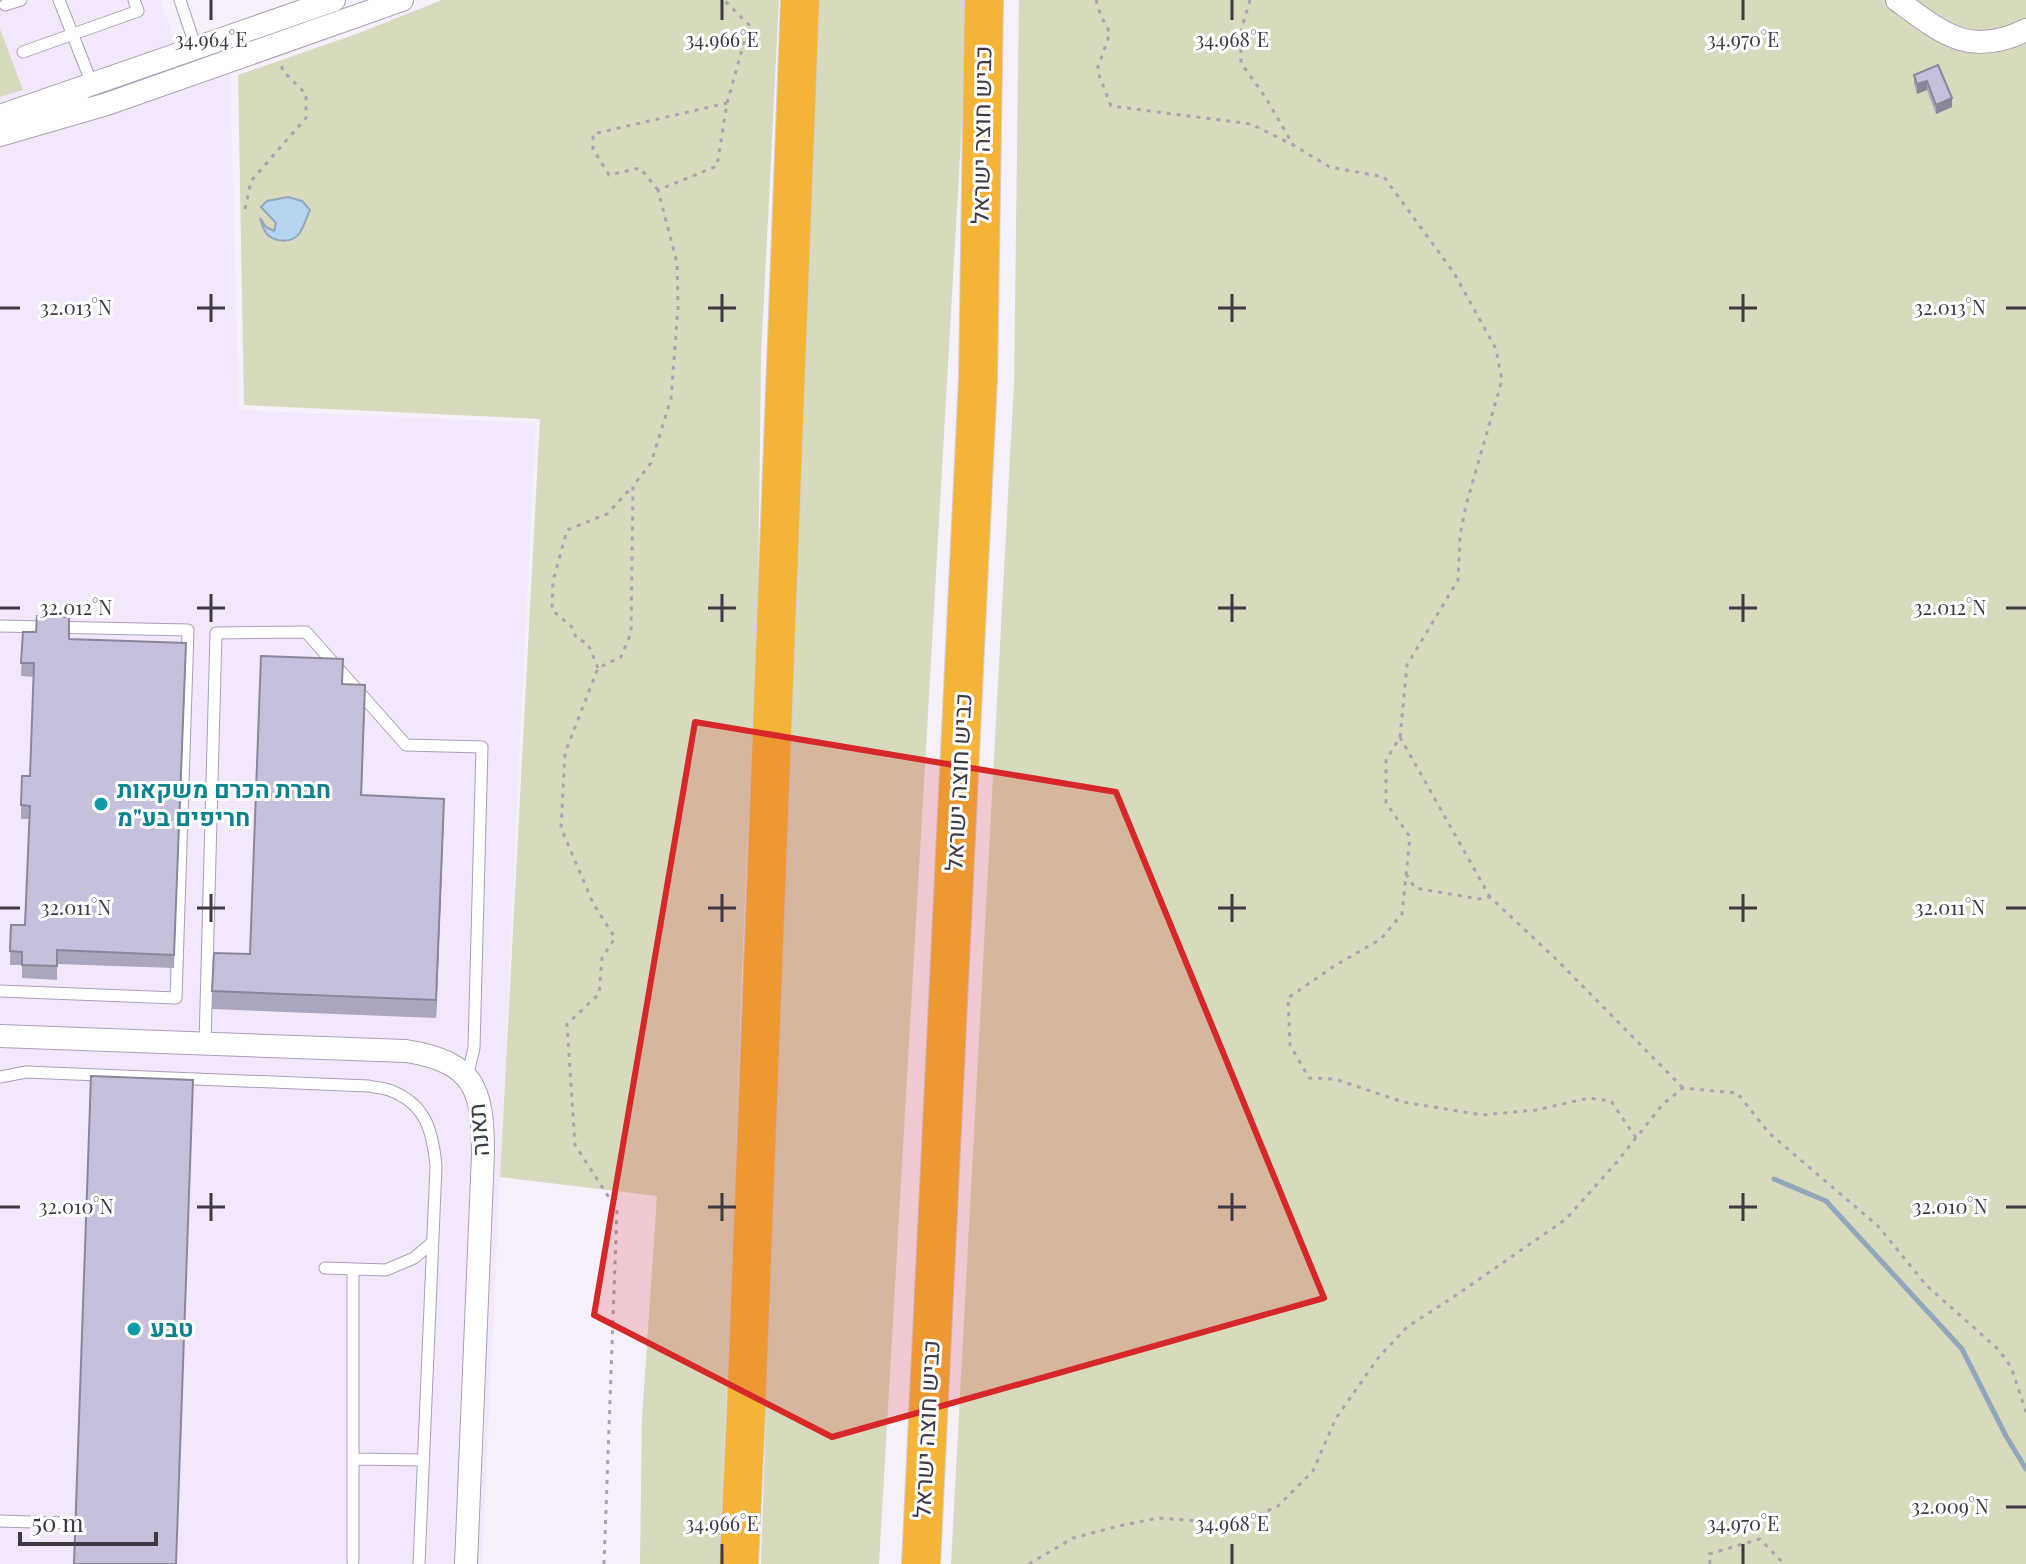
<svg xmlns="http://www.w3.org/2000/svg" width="2026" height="1564" viewBox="0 0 2026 1564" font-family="'Playfair Display',Heebo,serif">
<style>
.built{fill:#f2e7fb}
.green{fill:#d7dabc}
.water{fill:#b5d4ef;stroke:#92a6bc;stroke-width:2}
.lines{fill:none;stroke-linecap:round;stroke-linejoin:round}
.stream{stroke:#92a6bc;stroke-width:5}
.lane-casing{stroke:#ac9eb7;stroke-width:13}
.street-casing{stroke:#ac9eb7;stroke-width:24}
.highway-casing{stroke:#d1cfd2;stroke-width:40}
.path{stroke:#a9a3ae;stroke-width:3;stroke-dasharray:4 6;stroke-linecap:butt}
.lane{stroke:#fff;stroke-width:11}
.street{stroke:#fff;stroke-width:22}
.highway{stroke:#f4b438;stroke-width:38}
.wall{fill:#aba5bd}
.shaded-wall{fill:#8b869a}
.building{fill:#c7c0dc;stroke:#8b869a;stroke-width:2}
.marked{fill:#d62828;fill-opacity:0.2;stroke:#d62828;stroke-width:6;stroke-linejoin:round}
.ticks{fill:none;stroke:#3f3944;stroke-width:3}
.culture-dot{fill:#0f9aa8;stroke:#fff;stroke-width:3}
.labels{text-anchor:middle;stroke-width:6;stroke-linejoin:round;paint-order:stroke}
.street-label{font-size:24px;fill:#3f3944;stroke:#fff}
.culture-label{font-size:24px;font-weight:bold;fill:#0d838f;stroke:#fff;text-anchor:start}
.ticks-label{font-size:20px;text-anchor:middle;fill:#3f3944;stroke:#fff;stroke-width:6;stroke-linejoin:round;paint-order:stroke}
</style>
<rect width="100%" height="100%" fill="#f6f0fb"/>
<path class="built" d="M 0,0 L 160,0 L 175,39 L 205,32 L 230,76 L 239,410 L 536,423 L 520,738 L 482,1564 L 0,1564 Z"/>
<path class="green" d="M 442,0 L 779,0 L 761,357 L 758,596 L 742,974 L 732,1272 L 719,1564 L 640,1564 L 642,1419 L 657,1196 L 500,1177 L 540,419 L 244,405 L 238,75 L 359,33 Z
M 812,0 L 969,0 L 879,1564 L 761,1564 Z
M 1019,0 L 2026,0 L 2026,1564 L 951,1564 L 1014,383 Z
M 0,29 L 23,90 L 0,97 Z"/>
<path class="water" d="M 288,197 L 302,201 L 310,210 C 306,218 304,227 299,234 C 292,243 277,242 269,236 C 263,232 262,224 260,218 L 266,227 L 274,231 L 276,223 L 261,207 L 267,201 Z"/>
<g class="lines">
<path class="stream" d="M 1774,1179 L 1826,1201 L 1962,1349 L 2006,1436 L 2026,1469"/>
<g class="lane-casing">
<path id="lane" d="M 59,0 L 92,84 L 68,113
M 180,0 L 196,48
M 5,5 L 21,0
M 23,52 L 138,11 L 134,0
M 0,626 L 188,630 L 176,998 L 0,991
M 205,1043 L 216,633 L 306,632 L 406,745 L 482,747 L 474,1048 L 467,1077
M 0,1077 L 26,1072 L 369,1086 C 377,1088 387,1088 394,1092 C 427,1106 433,1134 436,1166 L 419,1564
M 325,1268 L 386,1270 L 414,1258 L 433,1242
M 353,1269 L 353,1561
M 354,1459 L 423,1460
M 0,1521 L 66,1523"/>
</g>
<g class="street-casing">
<path id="street" d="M 1897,0 C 1942,33 1969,58 2026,30
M 0,116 L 334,0
M 0,135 L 107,104 L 402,0
M 0,1036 L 406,1051 C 475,1062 483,1089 483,1154 L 466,1564"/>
</g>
<g class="highway-casing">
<path id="highway" d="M 739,1564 L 746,1412 L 800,0
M 921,1564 L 978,378 L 984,0"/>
</g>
<path class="path" d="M 1096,0 L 1101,16 L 1110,33 L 1097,70 L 1111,106 L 1251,124 L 1293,145
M 1250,0 L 1241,31 L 1241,63 L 1266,98 L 1293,145 L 1330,167 L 1384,177 L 1454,273 L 1496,349 L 1502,380 L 1466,505 L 1460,536 L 1458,580 L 1407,665 L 1400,737 L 1386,760 L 1386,803 L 1410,837 L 1402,914 L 1381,939 L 1334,966 L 1288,998 L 1290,1045 L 1309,1078 L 1335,1079 L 1403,1102 L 1482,1115 L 1536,1110 L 1589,1098 L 1611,1101 L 1636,1138
M 658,190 L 640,168 L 609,175 L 593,149 L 593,134 L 727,103
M 245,209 L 251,181 L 306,118 L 306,94 L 283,71 L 281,64
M 598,668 L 588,644 L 576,638 L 573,628 L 552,610 L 553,581 L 567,530 L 607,514 L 632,487
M 1400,737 L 1490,897
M 1406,874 L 1415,888 L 1479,899 L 1490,897 L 1556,959 L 1683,1088
M 604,1564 L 617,1210 L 575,1145 L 567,1024 L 599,994 L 602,958 L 615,938 L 593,903 L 561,828 L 565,753 L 598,668 L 621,657 L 631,633 L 633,486 L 651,463 L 671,399 L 678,307 L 677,263 L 658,190 L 717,166 L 727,103 L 749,25 L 724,0
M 1029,1564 L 1073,1538 L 1119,1526 L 1158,1518 L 1225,1523 L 1261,1514 L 1278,1506 L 1313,1471 L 1336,1418 L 1379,1357 L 1407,1327 L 1452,1298 L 1566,1219 L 1616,1163 L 1663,1104 L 1683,1088 L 1737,1093 L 1769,1133 L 1878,1226 L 1926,1285 L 1999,1350 L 2011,1367 L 2026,1412
M 1710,1564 L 1709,1554 L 1760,1539 L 1784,1564"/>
<use href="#lane" class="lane"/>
<use href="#street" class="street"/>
<use href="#highway" class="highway"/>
</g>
<path class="wall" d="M 1938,65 L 1952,107 L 1936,114 L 1927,90 L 1917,94 L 1914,84 L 1914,75 Z
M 23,632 L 36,632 L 69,639 L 186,657 L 174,968 L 57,964 L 57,980 L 22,978 L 22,965 L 10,965 L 11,925 L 25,925 L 30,819 L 21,819 L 21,805 L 30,776 L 34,677 L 21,676 Z
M 343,684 L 365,703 L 362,795 L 444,817 L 436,1018 L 212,1009 L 212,991 L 250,954 Z"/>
<path class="shaded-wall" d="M 1927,81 L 1927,90 L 1917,94 L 1917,84 Z
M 1952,98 L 1952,107 L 1936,114 L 1936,105 Z
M 444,799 L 444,817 L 436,1018 L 436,1000 Z"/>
<path class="building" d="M 1938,65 L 1952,98 L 1936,105 L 1927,81 L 1917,84 L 1914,75 Z
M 37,616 L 69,617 L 69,639 L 186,643 L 174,955 L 57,950 L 57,966 L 22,965 L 22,952 L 10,951 L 11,925 L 25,925 L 30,806 L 21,805 L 22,776 L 30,776 L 34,663 L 21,663 L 23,632 L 36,632 Z
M 261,656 L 343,659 L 342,684 L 365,685 L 361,795 L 444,799 L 436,1000 L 212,991 L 214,953 L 250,954 Z
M 91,1076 L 193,1080 L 176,1564 L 74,1564 Z"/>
<path class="marked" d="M 695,722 L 1116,792 L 1324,1298 L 832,1437 L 594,1315 Z"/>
<path class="ticks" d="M 211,0 L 211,20M 722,0 L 722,20M 1232,0 L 1232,20M 1743,0 L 1743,20M 211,294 L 211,322M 722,294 L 722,322M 1232,294 L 1232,322M 1743,294 L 1743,322M 0,308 L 20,308M 197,308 L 225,308M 708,308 L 736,308M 1218,308 L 1246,308M 1729,308 L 1757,308M 2006,308 L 2026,308M 211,594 L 211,622M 722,594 L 722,622M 1232,594 L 1232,622M 1743,594 L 1743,622M 0,608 L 20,608M 197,608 L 225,608M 708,608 L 736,608M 1218,608 L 1246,608M 1729,608 L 1757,608M 2006,608 L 2026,608M 211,894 L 211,922M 722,894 L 722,922M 1232,894 L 1232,922M 1743,894 L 1743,922M 0,908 L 20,908M 197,908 L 225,908M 708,908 L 736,908M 1218,908 L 1246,908M 1729,908 L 1757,908M 2006,908 L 2026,908M 211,1193 L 211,1221M 722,1193 L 722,1221M 1232,1193 L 1232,1221M 1743,1193 L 1743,1221M 0,1207 L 20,1207M 197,1207 L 225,1207M 708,1207 L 736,1207M 1218,1207 L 1246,1207M 1729,1207 L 1757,1207M 2006,1207 L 2026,1207M 2006,1507 L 2026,1507M 722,1544 L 722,1564M 1232,1544 L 1232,1564M 1743,1544 L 1743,1564"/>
<g class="culture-dot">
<circle cx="101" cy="804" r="8"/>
<circle cx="134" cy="1329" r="8"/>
</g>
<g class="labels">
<g class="street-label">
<text transform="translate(982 135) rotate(-89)" y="8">כביש חוצה ישראל</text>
<text transform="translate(959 782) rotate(-87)" y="8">כביש חוצה ישראל</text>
<text transform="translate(479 1130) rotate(-95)" y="8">תאנה</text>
<text transform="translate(927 1429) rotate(-87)" y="8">כביש חוצה ישראל</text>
</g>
<g class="culture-label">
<text x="117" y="798">חברת הכרם משקאות<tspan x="117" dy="28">חריפים בע"מ</tspan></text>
<text x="150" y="1337">טבע</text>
</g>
</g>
<g class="ticks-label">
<text x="211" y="47">34.964°E</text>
<text x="722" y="47">34.966°E</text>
<text x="1232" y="47">34.968°E</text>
<text x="1743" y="47">34.970°E</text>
<text x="76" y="315">32.013°N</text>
<text x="1950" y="315">32.013°N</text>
<text x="76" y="615">32.012°N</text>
<text x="1950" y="615">32.012°N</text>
<text x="76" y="915">32.011°N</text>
<text x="1950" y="915">32.011°N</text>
<text x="76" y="1214">32.010°N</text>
<text x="1950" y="1214">32.010°N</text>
<text x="1950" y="1514">32.009°N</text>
<text x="722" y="1531">34.966°E</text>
<text x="1232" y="1531">34.968°E</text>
<text x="1743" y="1531">34.970°E</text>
</g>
<path d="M20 1532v12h136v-12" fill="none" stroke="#3f3944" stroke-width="4"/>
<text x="32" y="1532" font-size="24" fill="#3f3944" stroke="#ffffff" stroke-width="6" paint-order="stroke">50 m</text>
</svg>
